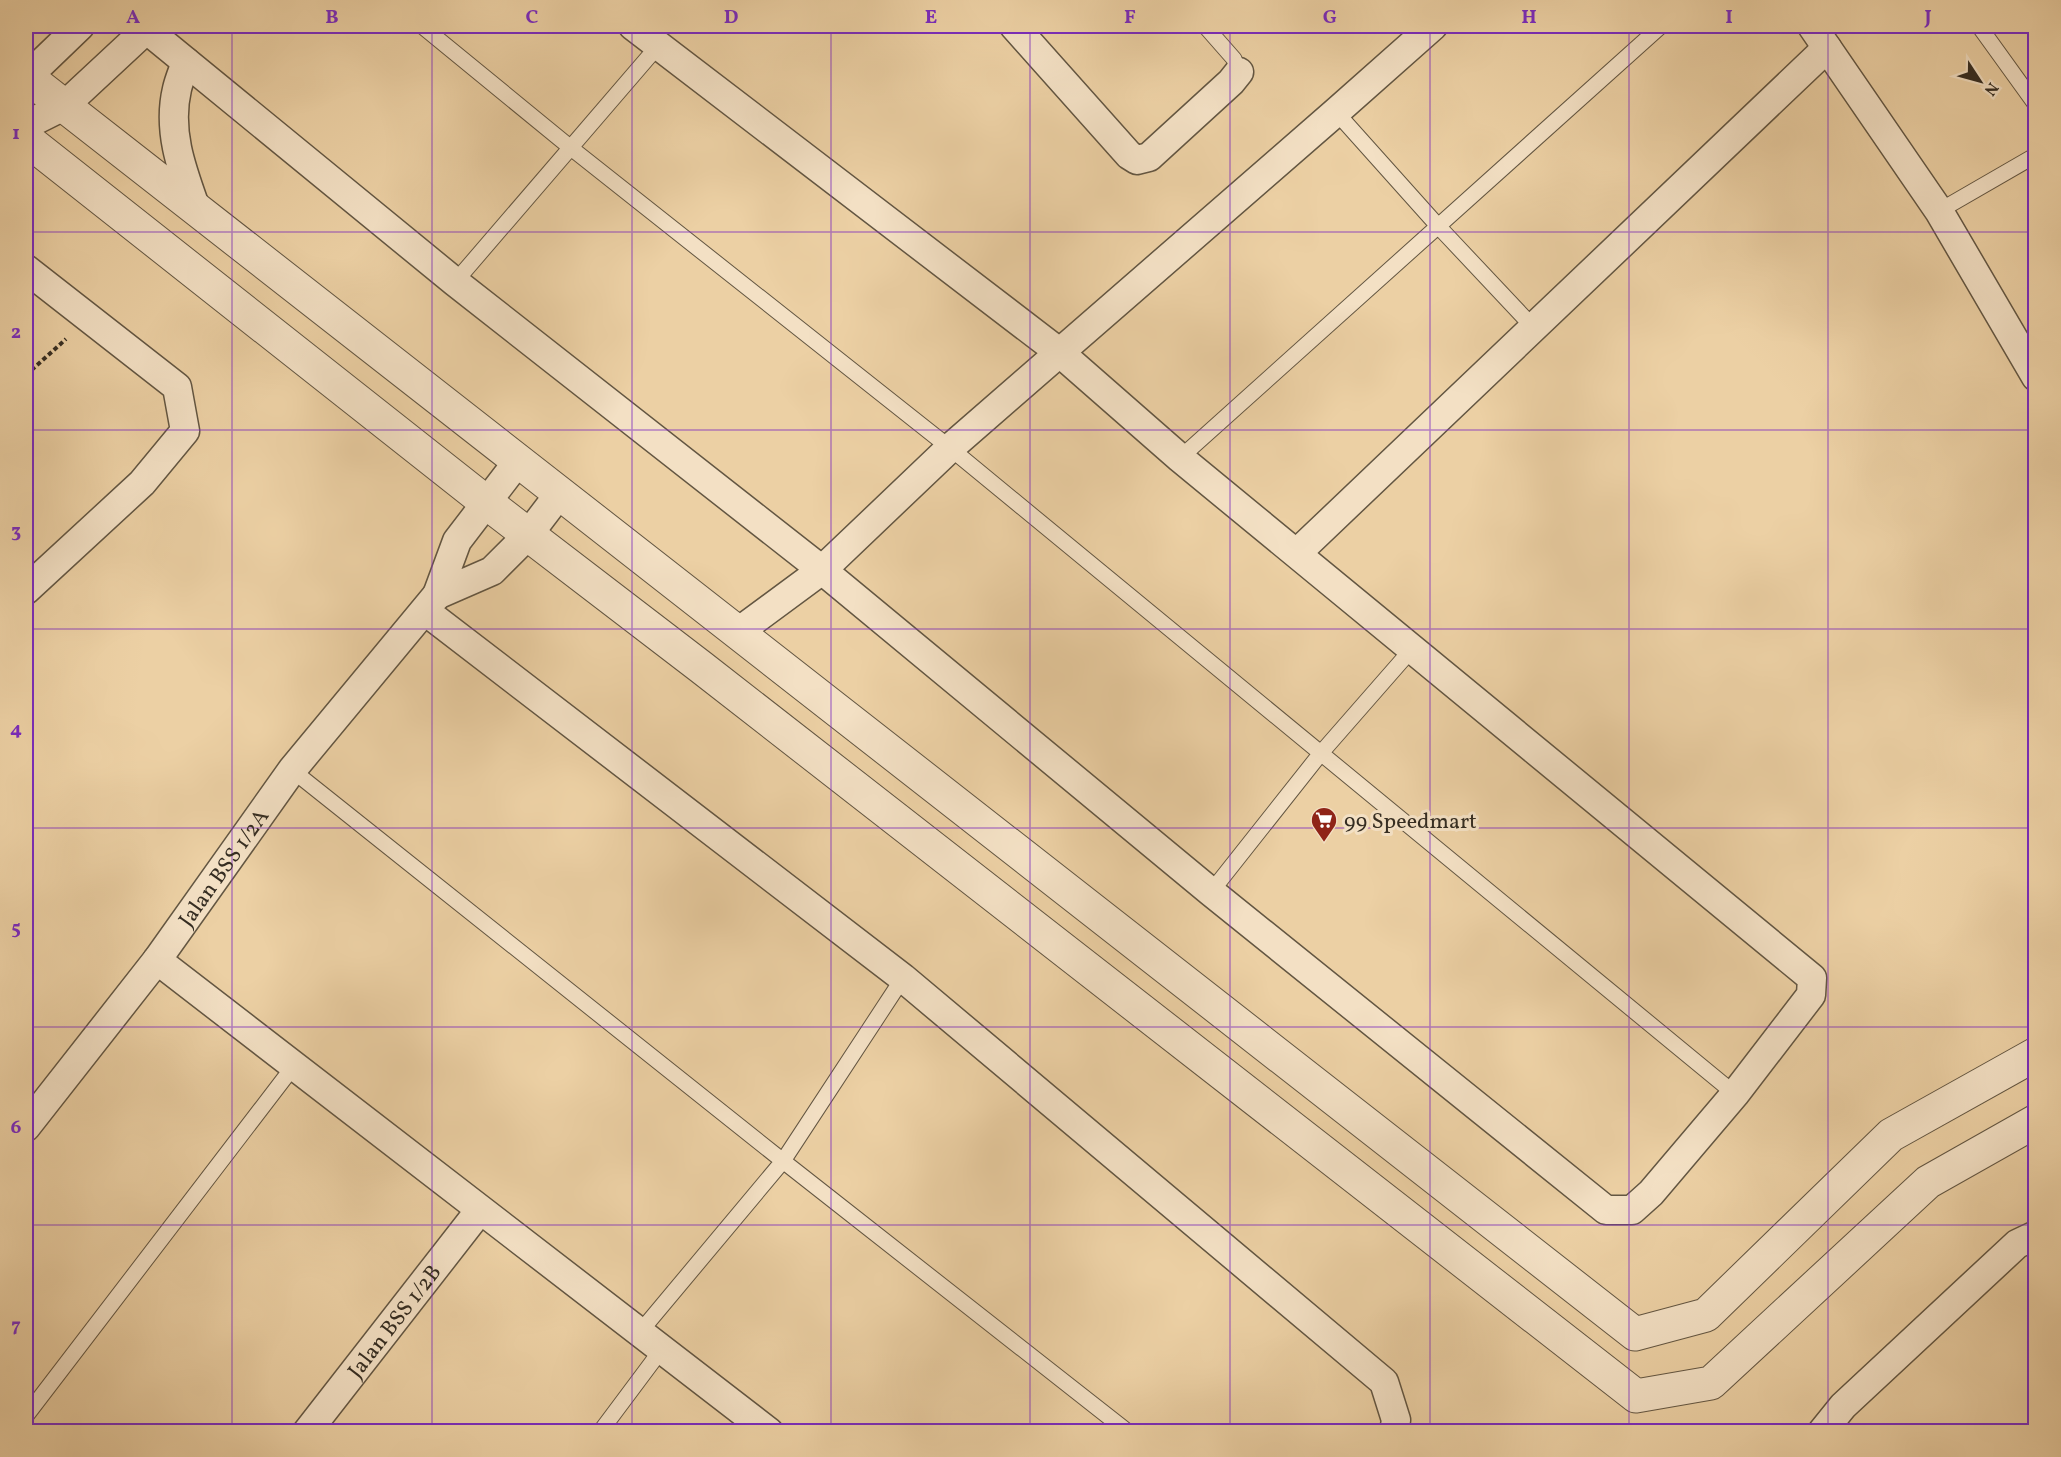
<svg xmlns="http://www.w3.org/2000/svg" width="2061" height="1457" viewBox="0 0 2061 1457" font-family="Vollkorn,serif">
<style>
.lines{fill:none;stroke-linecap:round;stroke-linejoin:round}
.service-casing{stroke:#635642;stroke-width:17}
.minor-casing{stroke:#635642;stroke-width:31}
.tertiary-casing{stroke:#635642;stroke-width:35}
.path{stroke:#352d22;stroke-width:4;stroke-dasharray:4.5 3;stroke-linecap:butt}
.service{stroke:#f3e0c4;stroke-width:15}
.minor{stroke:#f3e0c4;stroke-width:28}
.tertiary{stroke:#f3e0c4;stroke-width:33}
.grid{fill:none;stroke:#7b2cbf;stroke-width:1.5;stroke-opacity:0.55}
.labels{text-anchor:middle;stroke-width:6;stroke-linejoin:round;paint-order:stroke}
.poi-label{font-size:22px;fill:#352d22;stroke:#f3e0c4;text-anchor:start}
.street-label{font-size:22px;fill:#352d22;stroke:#f3e0c4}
.neatline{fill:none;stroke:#7b2cbf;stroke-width:2}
.grid-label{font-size:20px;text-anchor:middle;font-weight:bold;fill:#7b2cbf}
</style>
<rect width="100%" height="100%" fill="#ecd0a4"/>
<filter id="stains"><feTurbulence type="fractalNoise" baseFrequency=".00333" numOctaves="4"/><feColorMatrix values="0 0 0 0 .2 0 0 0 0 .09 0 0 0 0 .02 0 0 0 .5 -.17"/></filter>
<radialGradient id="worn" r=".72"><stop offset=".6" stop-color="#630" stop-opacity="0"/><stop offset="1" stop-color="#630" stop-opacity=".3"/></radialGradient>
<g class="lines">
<g class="service-casing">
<path id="service" d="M 422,26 L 571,148 L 950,448 L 1735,1094
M 1205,26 L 1234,59 L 1239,72
M 1979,26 L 2036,105
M 1336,112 L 1438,226 L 1534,328
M 1939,211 L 2036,155
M 455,282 L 658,46
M 1180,458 L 1661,26
M 292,770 L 783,1161 L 1128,1432
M 1211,892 L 1321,753 L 1412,649
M 640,1332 L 783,1161 L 903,978
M 26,1416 L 293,1067
M 600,1432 L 662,1349"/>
</g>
<g class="minor-casing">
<g id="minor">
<path d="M 1014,26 L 1129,155 L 1137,160 L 1149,157 L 1231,82 L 1239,72"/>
<path d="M 1812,26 L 1939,211 L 2036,377"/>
<path d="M 146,29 L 455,282 L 822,570 L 1211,892 L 1606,1210 L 1632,1210 L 1651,1193 L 1735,1094 L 1811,995 L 1812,978 L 1180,458 L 1059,352 L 633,26"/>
<path d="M 186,62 C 183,71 179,80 177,89 C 167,131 182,170 196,209"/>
<path d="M 26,82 L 27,77 L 80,26"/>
<path d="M 26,125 L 64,106 L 150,26"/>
<path d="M 26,269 L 177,387 L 185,431 L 142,483 L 26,590"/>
<path d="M 519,460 L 457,541 L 437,595 L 492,571 L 528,535 L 560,493"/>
<path d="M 1297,553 L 1827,48"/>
<path d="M 425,611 L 903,978 L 1384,1382 L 1396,1420 L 1394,1432"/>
<path d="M 738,632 L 822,570 L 950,448 L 1336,112 L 1433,26"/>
<path d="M 157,960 L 769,1432"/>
<path id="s1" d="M 26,1127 L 157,960 L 292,770 L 437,595"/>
<path id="s2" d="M 307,1432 L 480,1210"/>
<path d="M 1822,1432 L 1843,1406 L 2017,1244 L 2036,1235"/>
</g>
</g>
<g class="tertiary-casing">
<path id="tertiary" d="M 26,76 L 1635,1334 L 1706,1315 L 1891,1135 L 2036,1054
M 26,139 L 487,503 L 701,667 L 1636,1396 L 1711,1383 L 1928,1182 L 2036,1121"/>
</g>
<path class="path" d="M 26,375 L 66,339"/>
<use href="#service" class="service"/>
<use href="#minor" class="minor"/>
<use href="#tertiary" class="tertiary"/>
</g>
<path class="grid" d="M 232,26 L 232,1432M 432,26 L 432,1432M 632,26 L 632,1432M 831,26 L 831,1432M 1030,26 L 1030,1432M 1230,26 L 1230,1432M 1430,26 L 1430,1432M 1629,26 L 1629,1432M 1828,26 L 1828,1432M 26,232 L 2036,232M 26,430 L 2036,430M 26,629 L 2036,629M 26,828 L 2036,828M 26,1027 L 2036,1027M 26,1225 L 2036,1225"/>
<defs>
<g id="supermarket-pin" transform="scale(1.35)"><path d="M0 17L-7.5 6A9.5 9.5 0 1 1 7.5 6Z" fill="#8f2418" stroke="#f3e0c4"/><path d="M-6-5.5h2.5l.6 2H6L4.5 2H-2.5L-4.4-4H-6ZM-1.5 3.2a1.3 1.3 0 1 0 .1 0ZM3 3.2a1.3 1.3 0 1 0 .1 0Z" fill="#fff"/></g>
</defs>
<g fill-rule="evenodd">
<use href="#supermarket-pin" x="1324" y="820"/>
</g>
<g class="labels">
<g class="poi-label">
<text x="1344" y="828">99 Speedmart</text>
</g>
<g class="street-label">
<text dy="8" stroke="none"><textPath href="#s1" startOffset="326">Jalan BSS 1/2A</textPath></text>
<text dy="8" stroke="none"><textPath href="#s2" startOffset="141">Jalan BSS 1/2B</textPath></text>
</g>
</g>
<rect width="2061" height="1457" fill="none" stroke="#ecd0a4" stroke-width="66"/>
<g transform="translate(1980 81) rotate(126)" stroke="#f3e0c4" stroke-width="4.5" paint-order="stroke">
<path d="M0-4.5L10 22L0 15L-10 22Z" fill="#352d22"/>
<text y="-9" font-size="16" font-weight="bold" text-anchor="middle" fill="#352d22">N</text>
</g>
<rect x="33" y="33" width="1995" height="1391" class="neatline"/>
<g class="grid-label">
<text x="133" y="23">A</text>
<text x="332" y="23">B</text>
<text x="532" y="23">C</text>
<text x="731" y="23">D</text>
<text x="931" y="23">E</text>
<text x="1130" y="23">F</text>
<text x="1330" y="23">G</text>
<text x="1529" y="23">H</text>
<text x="1729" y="23">I</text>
<text x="1928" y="23">J</text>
<text x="16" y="139">1</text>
<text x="16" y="338">2</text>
<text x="16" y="537">3</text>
<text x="16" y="735">4</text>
<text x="16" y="934">5</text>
<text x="16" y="1133">6</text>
<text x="16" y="1331">7</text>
</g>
<rect width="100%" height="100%" filter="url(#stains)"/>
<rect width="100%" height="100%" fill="url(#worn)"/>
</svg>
